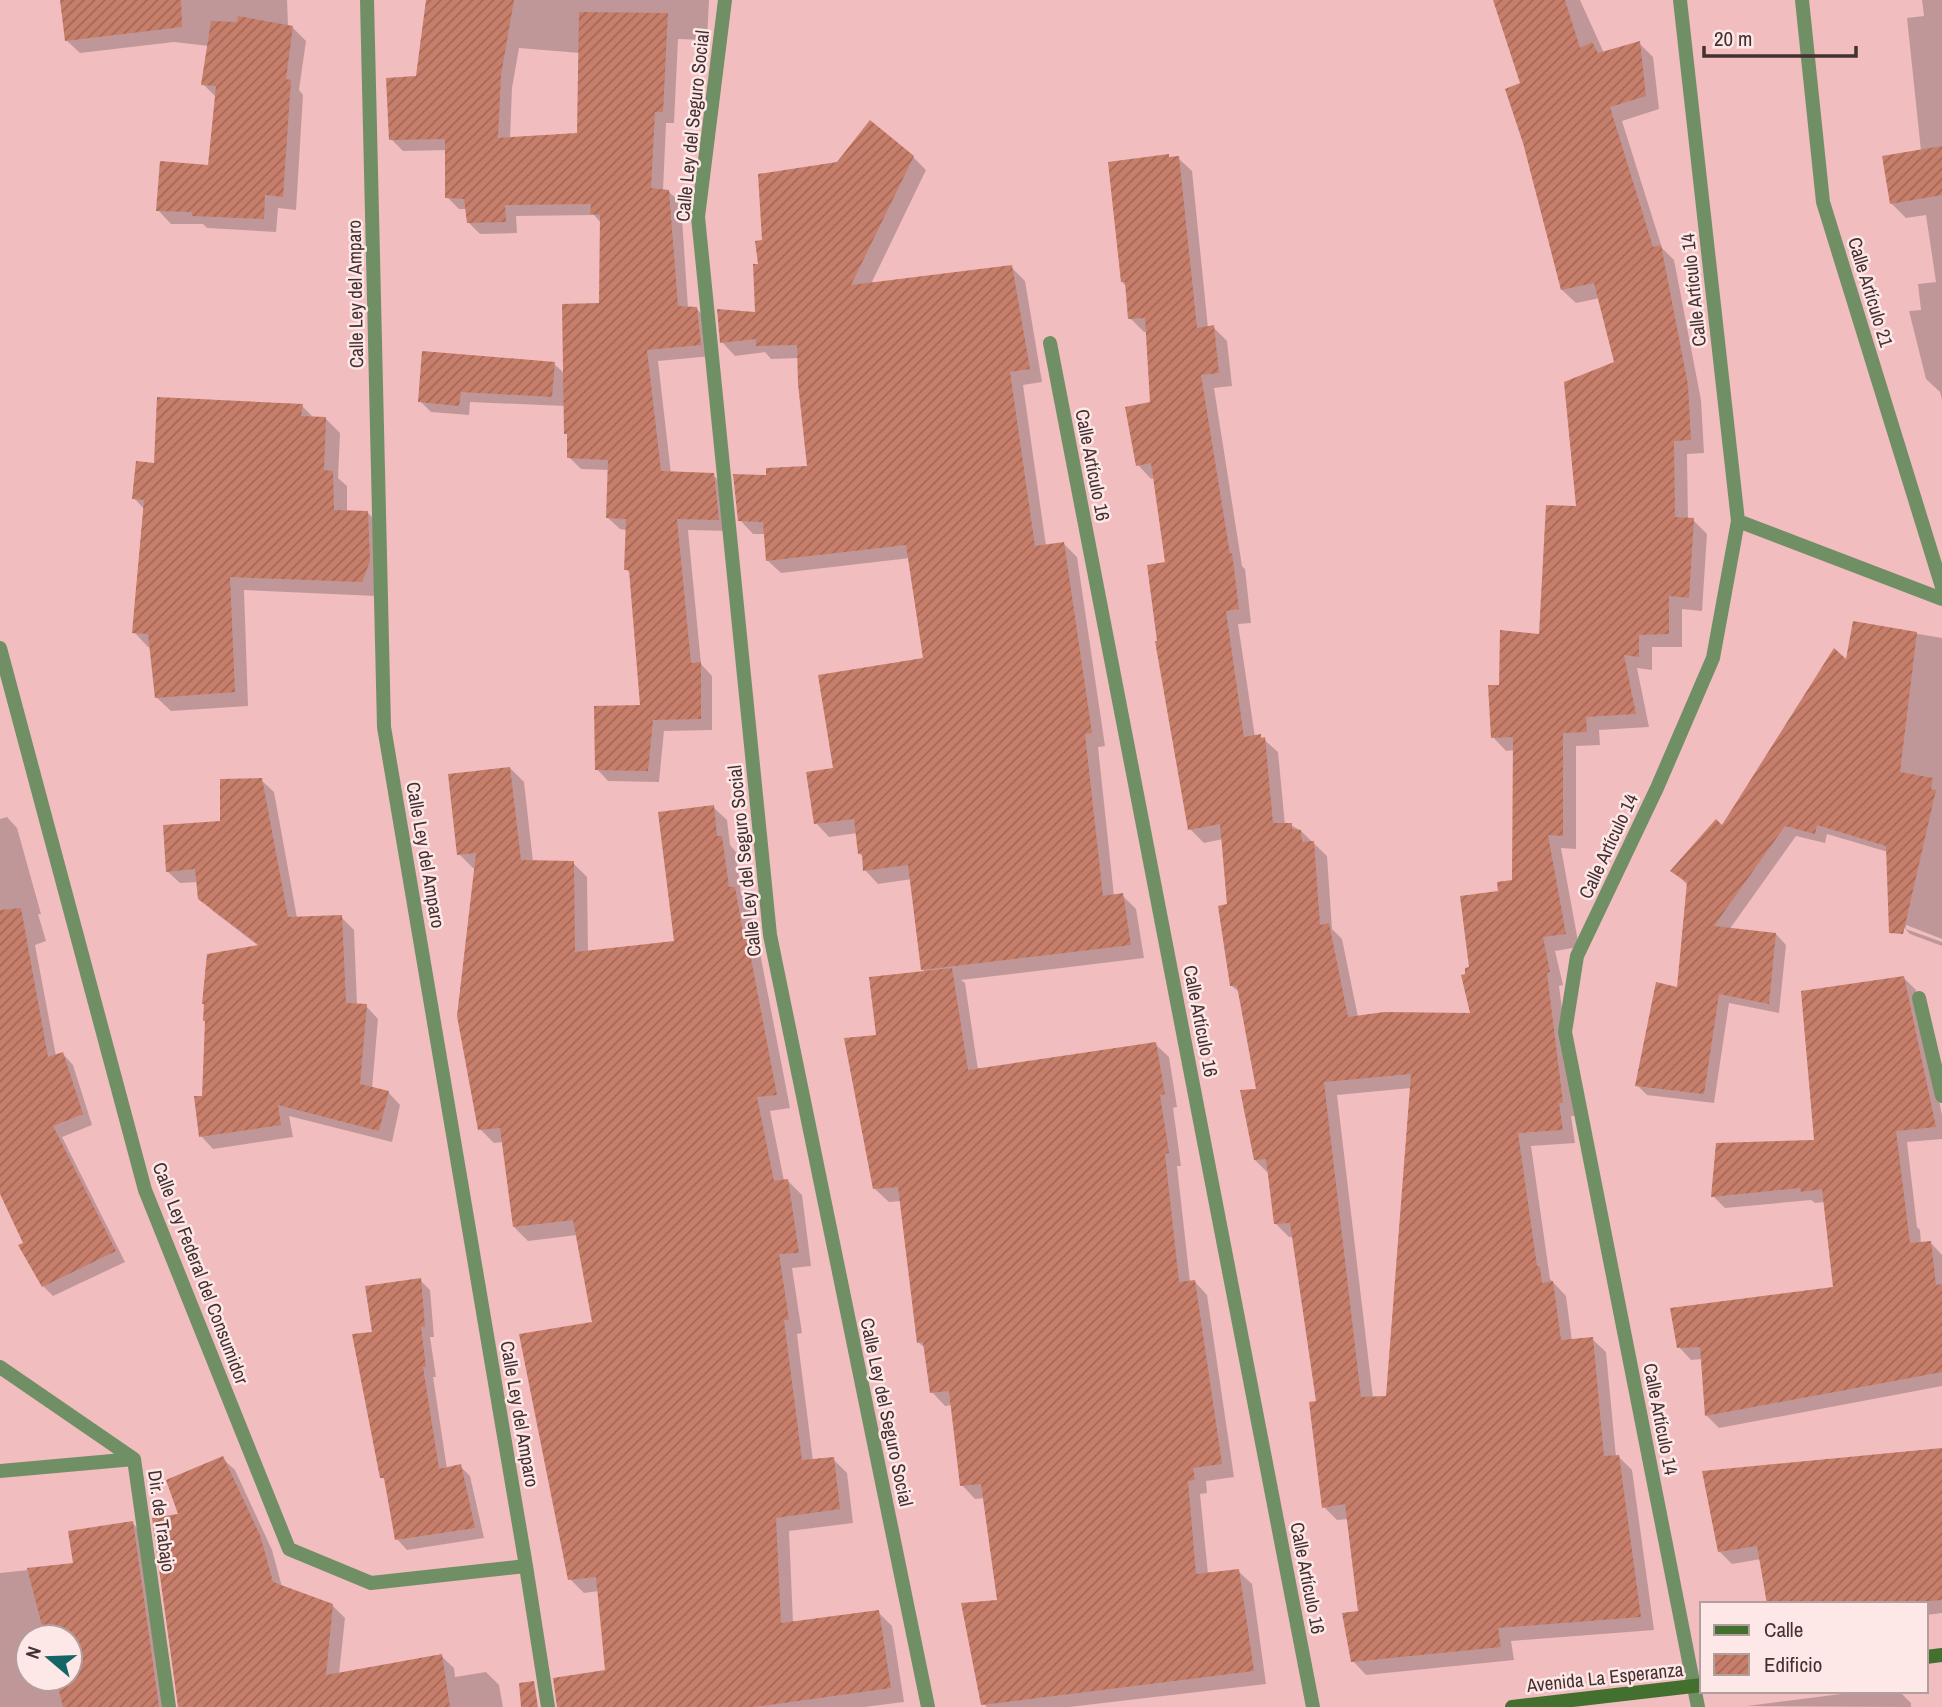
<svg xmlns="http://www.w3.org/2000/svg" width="1942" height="1707" viewBox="0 0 1942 1707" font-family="'Archivo Narrow',sans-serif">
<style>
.shadow{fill:#0003;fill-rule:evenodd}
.building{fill:url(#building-hatch);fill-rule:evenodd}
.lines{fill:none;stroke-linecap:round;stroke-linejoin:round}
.street{stroke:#718f65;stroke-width:14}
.secondary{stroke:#44702f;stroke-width:14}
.labels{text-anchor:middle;stroke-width:5;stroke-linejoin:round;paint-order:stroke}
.street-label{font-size:19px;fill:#443030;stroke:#fde7e7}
</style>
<defs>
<pattern id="building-hatch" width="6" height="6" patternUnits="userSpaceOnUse" patternTransform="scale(1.75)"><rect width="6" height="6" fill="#c77e6a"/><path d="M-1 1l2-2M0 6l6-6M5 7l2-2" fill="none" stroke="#a36858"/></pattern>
</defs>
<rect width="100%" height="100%" fill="#f1bdbf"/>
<path class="shadow" d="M 61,0 L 287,0 L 288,26 L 292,27 L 306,41 L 299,90 L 303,95 L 296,210 L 278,208 L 276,232 L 207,228 L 203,224 L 171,224 L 158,210 L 210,167 L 216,97 L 203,84 L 209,46 L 174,42 L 80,53 L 66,40 Z
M 428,0 L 709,0 L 707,40 L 678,39 L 674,123 L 666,123 L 663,191 L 669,192 L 681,203 L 688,308 L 697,309 L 708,321 L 712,356 L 658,361 L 671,474 L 713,475 L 725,487 L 730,531 L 688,530 L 701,664 L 712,676 L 712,730 L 664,731 L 659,782 L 608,781 L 597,769 L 642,707 L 631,574 L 626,569 L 627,530 L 620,529 L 608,518 L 610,470 L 581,469 L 569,457 L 565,406 L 470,402 L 469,415 L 431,412 L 420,401 L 554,364 L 565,374 L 601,305 L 601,223 L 594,215 L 516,216 L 517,233 L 480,234 L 468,222 L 468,209 L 459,209 L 447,197 L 447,150 L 403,151 L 391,139 L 417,78 ZM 519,48 L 580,53 L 578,134 L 510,139 L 512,88 Z
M 1495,0 L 1580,0 L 1604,53 L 1639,43 L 1653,57 L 1659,109 L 1622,121 L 1662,248 L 1674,260 L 1701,400 L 1704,453 L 1687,454 L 1688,520 L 1693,520 L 1707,534 L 1702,611 L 1682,609 L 1682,647 L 1652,647 L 1652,670 L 1637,668 L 1649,727 L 1599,730 L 1600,745 L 1576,746 L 1576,849 L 1561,848 L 1579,947 L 1555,951 L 1563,985 L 1559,986 L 1576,1116 L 1571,1116 L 1575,1143 L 1531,1146 L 1550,1279 L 1566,1296 L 1572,1341 L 1592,1339 L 1606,1352 L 1616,1457 L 1618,1456 L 1632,1470 L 1654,1630 L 1511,1641 L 1514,1660 L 1366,1675 L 1353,1661 L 1360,1613 L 1349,1519 L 1337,1520 L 1324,1507 L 1318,1403 L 1294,1237 L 1289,1237 L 1275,1223 L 1269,1174 L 1255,1160 L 1258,1090 L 1241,994 L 1232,986 L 1223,839 L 1204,843 L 1190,829 L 1167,564 L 1154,478 L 1151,479 L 1138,465 L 1152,404 L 1147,332 L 1144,332 L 1130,318 L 1127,287 L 1122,282 L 1168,156 L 1171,158 L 1178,158 L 1192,171 L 1208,328 L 1213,327 L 1227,341 L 1232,386 L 1214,388 L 1242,566 L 1245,569 L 1251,623 L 1238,624 L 1255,737 L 1260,736 L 1278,752 L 1285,825 L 1291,825 L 1301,831 L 1327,856 L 1332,929 L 1342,939 L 1358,1017 L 1473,1015 L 1467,976 L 1501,892 L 1514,881 L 1515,750 L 1506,751 L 1493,737 L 1501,686 L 1541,636 L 1616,363 L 1600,298 L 1576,303 L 1562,290 L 1522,84 ZM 1411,1088 L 1387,1398 L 1373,1398 L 1337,1095 Z
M 1922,0 L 1942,0 L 1942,400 L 1940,392 L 1926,379 L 1909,311 L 1921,310 L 1918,284 L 1936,282 L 1926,215 L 1906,218 L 1891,203 L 1921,151 L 1907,18 L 1924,16 Z
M 913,157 L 926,170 L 871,284 L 1011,267 L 1025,281 L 1042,382 L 1023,385 L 1046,546 L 1064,544 L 1077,557 L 1105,746 L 1098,747 L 1114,896 L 1122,895 L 1136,909 L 1144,958 L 961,980 L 965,983 L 978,1070 L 1155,1044 L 1169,1057 L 1177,1107 L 1173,1108 L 1181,1166 L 1177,1166 L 1190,1282 L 1194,1281 L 1207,1295 L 1234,1477 L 1206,1481 L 1207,1493 L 1200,1494 L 1208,1574 L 1238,1571 L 1252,1584 L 1266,1684 L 1069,1707 L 987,1707 L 982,1702 L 999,1601 L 985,1498 L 975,1499 L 962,1485 L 952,1405 L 945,1406 L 932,1392 L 926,1349 L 918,1342 L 901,1201 L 889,1202 L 875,1189 L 878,1036 L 926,973 L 922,969 L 912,879 L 878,884 L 865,870 L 864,858 L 859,853 L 857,833 L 829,837 L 816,823 L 835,769 L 925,659 L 910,558 L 781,573 L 767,560 L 766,534 L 753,534 L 740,520 L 768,477 L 809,468 L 799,358 L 771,359 L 765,352 L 735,356 L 722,342 L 757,314 L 764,241 Z
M 302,406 L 315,419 L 326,419 L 340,433 L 338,478 L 347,486 L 347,512 L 367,512 L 381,526 L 376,596 L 244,590 L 248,706 L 171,711 L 156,697 L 151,647 L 148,647 L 134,632 L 145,510 L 134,498 L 156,465 Z
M 1854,623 L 1942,638 L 1942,939 L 1906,925 L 1906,929 L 1942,942 L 1942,946 L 1910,934 L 1900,923 L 1888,852 L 1827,834 L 1825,843 L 1796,836 L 1729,930 L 1776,934 L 1786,945 L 1779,1013 L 1729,1003 L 1714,1103 L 1647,1095 L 1637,1085 L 1679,989 L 1688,885 L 1672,871 L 1722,827 L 1847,662 Z
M 510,768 L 524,782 L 533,862 L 573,863 L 587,877 L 588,953 L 676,942 L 713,807 L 727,820 L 730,845 L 736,852 L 741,895 L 749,902 L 756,944 L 759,948 L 790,1108 L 770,1111 L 784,1181 L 788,1181 L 802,1195 L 811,1266 L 792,1268 L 802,1333 L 797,1334 L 813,1461 L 833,1459 L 847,1473 L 853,1523 L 789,1531 L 793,1623 L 878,1612 L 892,1626 L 904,1702 L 864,1707 L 597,1707 L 607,1672 L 599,1591 L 584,1593 L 570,1579 L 594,1323 L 577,1235 L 528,1241 L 514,1227 L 503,1142 L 494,1143 L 480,1129 L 476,868 L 473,868 L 459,854 Z
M 261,780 L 274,792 L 297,918 L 341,917 L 354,930 L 357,1005 L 366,1006 L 378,1019 L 372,1088 L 388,1092 L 400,1105 L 392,1142 L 289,1116 L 293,1137 L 213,1149 L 201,1136 L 207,1023 L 260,947 L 213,911 L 200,898 L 198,882 L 180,883 L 167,871 L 222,822 Z
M 7,817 L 17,828 L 41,914 L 38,914 L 46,941 L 35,945 L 56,1056 L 63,1054 L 73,1065 L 92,1125 L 62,1137 L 125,1262 L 53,1296 L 43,1286 L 0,1190 L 0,819 Z
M 1903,977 L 1916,990 L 1942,1115 L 1942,1139 L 1907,1142 L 1917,1227 L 1920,1230 L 1921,1244 L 1931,1243 L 1942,1255 L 1942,1386 L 1719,1428 L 1707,1416 L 1702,1359 L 1691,1360 L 1679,1347 L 1835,1289 L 1825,1202 L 1815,1203 L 1811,1200 L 1725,1208 L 1713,1196 L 1816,1141 Z
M 420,1280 L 430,1290 L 434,1337 L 430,1337 L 436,1377 L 433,1377 L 447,1469 L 460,1466 L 470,1476 L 484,1538 L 407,1550 L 397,1539 L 386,1481 L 382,1477 L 374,1333 Z
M 1942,1450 L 1942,1613 L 1926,1615 L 1926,1604 L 1769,1604 L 1761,1559 L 1732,1564 L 1719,1551 Z
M 222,1458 L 235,1470 L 272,1550 L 282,1587 L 332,1605 L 345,1618 L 339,1674 L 441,1656 L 454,1668 L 455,1677 L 486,1672 L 499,1685 L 503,1707 L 180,1707 L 181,1515 Z
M 132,1523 L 145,1535 L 169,1707 L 0,1707 L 0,1573 L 75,1565 ZM 28,1637 L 70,1637 L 70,1679 L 28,1679 Z
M 1865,1691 L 1899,1691 L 1911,1703 L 1911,1707 L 1747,1706 Z"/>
<path class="building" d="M 60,0 L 181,0 L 182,27 L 65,41 Z
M 426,0 L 514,0 L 501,75 L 498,138 L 577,133 L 579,12 L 668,13 L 663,112 L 655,112 L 651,188 L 669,190 L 678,306 L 697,307 L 701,345 L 647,350 L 661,471 L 714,473 L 719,520 L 677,519 L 691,663 L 701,662 L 701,719 L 653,720 L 648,771 L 595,770 L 594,706 L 640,705 L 629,570 L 624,570 L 626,519 L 606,518 L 608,460 L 567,458 L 567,434 L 564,434 L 562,304 L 599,303 L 600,215 L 590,214 L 591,204 L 505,205 L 506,222 L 467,223 L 464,199 L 445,198 L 445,139 L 389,140 L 386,78 L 416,76 Z
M 1493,0 L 1565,0 L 1580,48 L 1592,42 L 1598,53 L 1640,41 L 1646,96 L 1610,107 L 1653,247 L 1661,245 L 1688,385 L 1691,440 L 1674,441 L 1675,517 L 1694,518 L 1689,598 L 1669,596 L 1669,634 L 1639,635 L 1639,657 L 1624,655 L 1636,714 L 1586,717 L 1587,732 L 1563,733 L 1563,836 L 1548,835 L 1566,934 L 1543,937 L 1550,972 L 1547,973 L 1563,1103 L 1559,1103 L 1563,1130 L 1518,1133 L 1537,1266 L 1540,1267 L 1542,1283 L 1553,1281 L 1561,1340 L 1593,1337 L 1604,1456 L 1619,1455 L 1641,1617 L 1498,1628 L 1501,1647 L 1351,1662 L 1342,1613 L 1358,1611 L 1345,1504 L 1322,1508 L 1309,1402 L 1316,1401 L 1290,1223 L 1274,1224 L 1266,1159 L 1254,1160 L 1240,1090 L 1256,1089 L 1237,986 L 1230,986 L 1218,906 L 1227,904 L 1220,824 L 1188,830 L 1155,641 L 1157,641 L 1147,565 L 1165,562 L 1151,463 L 1136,466 L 1125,407 L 1150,402 L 1145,318 L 1128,319 L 1125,282 L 1121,282 L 1108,162 L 1169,154 L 1169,157 L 1179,156 L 1197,328 L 1214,325 L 1219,373 L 1201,375 L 1230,554 L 1232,553 L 1239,609 L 1226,611 L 1244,737 L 1261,734 L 1261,738 L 1265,737 L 1273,823 L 1292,823 L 1292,829 L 1301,830 L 1302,842 L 1314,841 L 1320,925 L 1329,923 L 1348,1017 L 1384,1012 L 1470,1013 L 1461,975 L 1465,974 L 1465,968 L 1469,967 L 1460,896 L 1498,891 L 1497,882 L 1512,880 L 1513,737 L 1491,738 L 1488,685 L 1499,685 L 1500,630 L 1539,634 L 1546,505 L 1576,506 L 1564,382 L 1614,362 L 1594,283 L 1561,290 L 1523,143 L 1505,89 L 1520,83 ZM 1411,1074 L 1386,1396 L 1361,1397 L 1324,1082 Z
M 238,16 L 293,26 L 286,79 L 291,80 L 283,197 L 265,195 L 264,219 L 192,216 L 192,212 L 156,211 L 160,161 L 208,165 L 216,86 L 201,85 L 211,21 L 237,22 Z
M 870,120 L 914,156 L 851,285 L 1012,265 L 1030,369 L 1010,372 L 1035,546 L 1064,542 L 1092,733 L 1085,734 L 1103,896 L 1123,893 L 1131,945 L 921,970 L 908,865 L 863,871 L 862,853 L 858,854 L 854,819 L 814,824 L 806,772 L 833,768 L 818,675 L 923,658 L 906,545 L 766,561 L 763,522 L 738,521 L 733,474 L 766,475 L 766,468 L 807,466 L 798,384 L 797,345 L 756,346 L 756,339 L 720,343 L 717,309 L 755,312 L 753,264 L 758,264 L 755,241 L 762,240 L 758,174 L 837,162 Z
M 1942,146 L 1942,195 L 1890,204 L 1882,156 Z
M 422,351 L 555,362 L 552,397 L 461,392 L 459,406 L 418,402 Z
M 157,397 L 303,404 L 301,416 L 326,417 L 324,470 L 333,471 L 334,510 L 368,511 L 370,561 L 362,582 L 230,577 L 235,692 L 155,698 L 148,634 L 132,633 L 144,500 L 132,499 L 136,461 L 154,463 Z
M 1853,621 L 1917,632 L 1900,772 L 1933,778 L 1931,789 L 1936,790 L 1903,934 L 1889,933 L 1886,846 L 1817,825 L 1815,834 L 1785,826 L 1714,926 L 1776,933 L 1769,1004 L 1719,994 L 1704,1094 L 1635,1086 L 1656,982 L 1677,987 L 1687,882 L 1670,871 L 1716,819 L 1722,825 L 1834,648 L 1846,659 Z
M 510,767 L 521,860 L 574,861 L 575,952 L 674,941 L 658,812 L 714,805 L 717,836 L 722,836 L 729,887 L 735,887 L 743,932 L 746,932 L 777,1095 L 757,1097 L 774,1181 L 788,1179 L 799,1253 L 779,1254 L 789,1320 L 784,1320 L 802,1460 L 834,1457 L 840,1509 L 776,1518 L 781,1623 L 879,1610 L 891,1688 L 754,1707 L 557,1707 L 553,1678 L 605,1670 L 596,1577 L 568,1580 L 519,1334 L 592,1322 L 573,1220 L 513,1227 L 500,1128 L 478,1130 L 457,1016 L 476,853 L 457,855 L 448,774 Z
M 262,778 L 288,917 L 342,915 L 346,1003 L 367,1004 L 360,1084 L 389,1091 L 379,1131 L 278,1105 L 281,1125 L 199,1137 L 194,1096 L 202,1096 L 205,1021 L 203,1021 L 204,1004 L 202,1004 L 207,954 L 259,945 L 198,899 L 195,869 L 166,872 L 163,825 L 220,821 L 220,779 Z
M 21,908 L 48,1057 L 63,1052 L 83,1114 L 53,1126 L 116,1251 L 42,1287 L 18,1245 L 23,1243 L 0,1194 L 0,910 Z
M 952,968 L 968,1070 L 1156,1042 L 1165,1094 L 1160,1095 L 1169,1153 L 1165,1154 L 1179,1282 L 1195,1280 L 1222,1464 L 1193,1468 L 1195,1480 L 1188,1481 L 1196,1574 L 1239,1569 L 1254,1671 L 981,1705 L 961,1603 L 997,1600 L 981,1484 L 960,1486 L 949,1391 L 930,1393 L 923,1342 L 917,1343 L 898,1187 L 873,1189 L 844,1038 L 876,1035 L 869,977 Z
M 1904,976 L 1936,1127 L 1896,1131 L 1910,1243 L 1931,1241 L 1936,1285 L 1942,1284 L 1942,1372 L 1705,1416 L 1700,1347 L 1677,1348 L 1670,1308 L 1833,1287 L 1822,1189 L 1801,1192 L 1800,1188 L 1711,1197 L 1716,1143 L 1814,1140 L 1801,991 Z
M 421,1278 L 425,1327 L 421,1327 L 426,1367 L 423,1367 L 439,1469 L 461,1464 L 475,1528 L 395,1540 L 384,1478 L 380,1478 L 352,1334 L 372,1332 L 365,1286 Z
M 1942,1448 L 1942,1600 L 1893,1604 L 1767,1604 L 1757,1546 L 1718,1552 L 1702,1471 Z
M 223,1456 L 260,1535 L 273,1582 L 333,1604 L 326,1675 L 442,1654 L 450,1707 L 178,1707 L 152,1518 L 178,1514 L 166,1480 Z
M 133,1521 L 159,1707 L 63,1707 L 56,1679 L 70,1679 L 70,1637 L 45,1637 L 27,1568 L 73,1563 L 68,1531 Z
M 534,1681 L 538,1707 L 521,1707 L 519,1683 Z"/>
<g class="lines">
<path class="street" d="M 367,0 L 384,727 L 526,1566 L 548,1707
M 725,0 L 698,217 L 770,935 L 928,1707
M 1680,0 L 1738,521 L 1713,658 L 1657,788 L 1577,956 L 1565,1032 L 1698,1707
M 1802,0 L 1823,202 L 1942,587
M 1050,343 L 1313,1707
M 1738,521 L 1942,599
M 0,648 L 145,1190 L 289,1549 L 371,1583 L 526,1566
M 1919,998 L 1942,1096
M 0,1367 L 134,1459 L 169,1707
M 0,1471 L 134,1459"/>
<path class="secondary" d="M 1926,1657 L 1942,1655
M 1512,1707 L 1702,1685"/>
</g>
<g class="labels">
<g class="street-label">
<text transform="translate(692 126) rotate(-84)" y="7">Calle Ley del Seguro Social</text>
<text transform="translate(1693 290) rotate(-96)" y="7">Calle Artículo 14</text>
<text transform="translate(1871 292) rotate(73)" y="7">Calle Artículo 21</text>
<text transform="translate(355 294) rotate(-91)" y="7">Calle Ley del Amparo</text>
<text transform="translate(1093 465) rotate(79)" y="7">Calle Artículo 16</text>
<text transform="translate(1608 846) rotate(-65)" y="7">Calle Artículo 14</text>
<text transform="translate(426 855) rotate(80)" y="7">Calle Ley del Amparo</text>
<text transform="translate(744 861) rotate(-96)" y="7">Calle Ley del Seguro Social</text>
<text transform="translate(1201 1021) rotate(79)" y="7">Calle Artículo 16</text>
<text transform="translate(201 1273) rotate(69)" y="7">Calle Ley Federal del Consumidor</text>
<text transform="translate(887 1412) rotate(78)" y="7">Calle Ley del Seguro Social</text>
<text transform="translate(520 1414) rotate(80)" y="7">Calle Ley del Amparo</text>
<text transform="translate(1661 1419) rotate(79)" y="7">Calle Artículo 14</text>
<text transform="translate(162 1521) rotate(82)" y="7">Dir. de Trabajo</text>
<text transform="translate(1308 1578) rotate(79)" y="7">Calle Artículo 16</text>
<text transform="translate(1605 1677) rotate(-6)" y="7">Avenida La Esperanza</text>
</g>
</g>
<rect x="1700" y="1602" width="228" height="91" fill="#fde7e7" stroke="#b39e9e" stroke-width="2"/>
<rect x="1714" y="1625" width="35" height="10" fill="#44702f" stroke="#b39e9e" stroke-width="2"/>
<text x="1764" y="1637" font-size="21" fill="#443030">Calle</text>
<rect x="1714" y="1654" width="35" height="21" fill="url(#building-hatch)" stroke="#b39e9e" stroke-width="2"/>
<text x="1764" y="1672" font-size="21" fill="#443030">Edificio</text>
<g transform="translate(49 1658) rotate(289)"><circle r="33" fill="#fde7e7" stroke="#b39e9e" stroke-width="2"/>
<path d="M0-5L12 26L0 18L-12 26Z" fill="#156466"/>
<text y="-10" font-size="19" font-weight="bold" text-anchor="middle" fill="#443030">N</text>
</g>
<path d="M1704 46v10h152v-10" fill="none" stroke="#443030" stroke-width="3.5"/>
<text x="1714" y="46" font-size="21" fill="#443030" stroke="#fde7e7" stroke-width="5" paint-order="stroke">20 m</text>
</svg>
